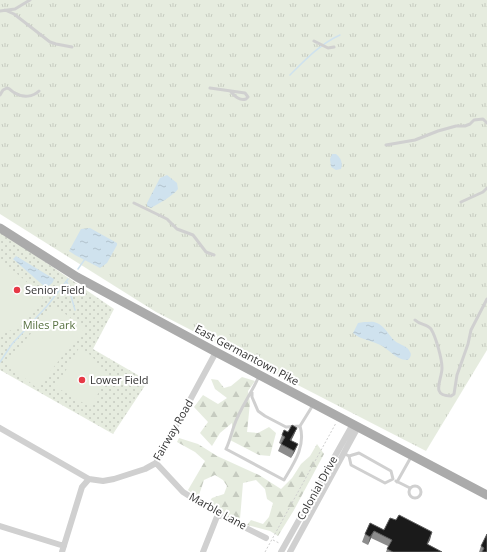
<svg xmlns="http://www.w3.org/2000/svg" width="487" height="552" viewBox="0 0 487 552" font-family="'Open Sans',sans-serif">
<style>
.grass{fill:url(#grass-tufts)}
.forest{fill:url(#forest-firs)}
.park{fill:url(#park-dots)}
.pitch{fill:#e6ecdf}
.water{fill:url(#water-ripples)}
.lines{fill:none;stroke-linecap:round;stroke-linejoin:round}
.stream{stroke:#cfe2ee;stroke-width:1.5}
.path{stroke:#cdcdcd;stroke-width:1;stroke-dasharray:2 2;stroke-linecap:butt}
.lane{stroke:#d0d0d0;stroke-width:3}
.street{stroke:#d0d0d0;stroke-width:6}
.primary{stroke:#ababab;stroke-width:9}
.wall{fill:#8c8c8c}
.shaded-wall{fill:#5f5f5f}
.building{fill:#1a1a1a;stroke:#5f5f5f}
.poi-dot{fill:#e63946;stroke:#fff;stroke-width:1.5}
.labels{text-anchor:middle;stroke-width:4;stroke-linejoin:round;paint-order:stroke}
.poi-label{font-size:11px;fill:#333;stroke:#fff;text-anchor:start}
.park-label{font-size:11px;fill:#56703f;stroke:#fff}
.street-label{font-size:11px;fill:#333;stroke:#fff}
</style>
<defs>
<pattern id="grass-tufts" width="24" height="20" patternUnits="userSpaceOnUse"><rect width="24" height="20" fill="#e6ecdf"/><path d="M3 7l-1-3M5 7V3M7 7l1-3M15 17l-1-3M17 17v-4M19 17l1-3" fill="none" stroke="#c6cbc0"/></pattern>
<pattern id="forest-firs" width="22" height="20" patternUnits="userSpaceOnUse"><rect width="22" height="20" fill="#e6ecdf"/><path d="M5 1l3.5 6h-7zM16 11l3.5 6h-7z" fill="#c6cbc0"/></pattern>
<pattern id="park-dots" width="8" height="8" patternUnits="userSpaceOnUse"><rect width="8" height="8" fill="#e6ecdf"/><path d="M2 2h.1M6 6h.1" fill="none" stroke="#c6cbc0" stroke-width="1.8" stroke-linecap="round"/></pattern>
<pattern id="water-ripples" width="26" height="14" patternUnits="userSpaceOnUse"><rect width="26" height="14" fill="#cfe2ee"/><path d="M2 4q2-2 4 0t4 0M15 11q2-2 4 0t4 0" fill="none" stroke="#b2c2cd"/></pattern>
</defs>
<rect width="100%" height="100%" fill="#fff"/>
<path class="grass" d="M 0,0 L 487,0 L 487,350 L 426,451 L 156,312 L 0,214 Z"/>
<path class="forest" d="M 242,377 L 255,381 L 248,391 L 250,403 L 247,432 L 258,433 L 269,427 L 276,433 L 270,456 L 259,455 L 230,440 L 232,432 L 232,423 L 220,433 L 212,446 L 200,433 L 208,422 L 194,407 L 203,395 L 218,404 L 227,398 L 215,389 L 211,379 L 218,380 L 224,388 L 231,386 Z
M 179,438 L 198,444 L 217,456 L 259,475 L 281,489 L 292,478 L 301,464 L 310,456 L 317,444 L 324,454 L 294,510 L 278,536 L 270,531 L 247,525 L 251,520 L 263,524 L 269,517 L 273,503 L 267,499 L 265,489 L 256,480 L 243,483 L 240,519 L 230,517 L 207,505 L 212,498 L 224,494 L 227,486 L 223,480 L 215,475 L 204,480 L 198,498 L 188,490 L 205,461 L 195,452 L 177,442 Z"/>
<path class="park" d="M 0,231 L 114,309 L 93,349 L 148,381 L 113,434 L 0,370 Z"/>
<path class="pitch" d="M 0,260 L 27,282 L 43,298 C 32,314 20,330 0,334 Z
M 54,306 L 85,328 L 37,388 L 6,363 Z
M 79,348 L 92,356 L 104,373 L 102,387 L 90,407 L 56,387 Z"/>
<path class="water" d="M 332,154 L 336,154 C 341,158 343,163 341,169 L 336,170 L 331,167 L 330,159 Z
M 167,175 L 177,183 L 178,189 C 173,196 158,204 151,208 L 147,206 L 147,203 L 160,178 Z
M 90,228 L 117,243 L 117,245 L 107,263 L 100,268 L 75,255 L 69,251 L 81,229 Z
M 16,256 L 54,279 C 53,284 49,286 45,287 L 13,259 Z
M 364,322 C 369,322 373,321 377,323 C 385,326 389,336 395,341 C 400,345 408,346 410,352 C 412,355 410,358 408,360 C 396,361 389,348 378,344 C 368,339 361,340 353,333 L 358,323 Z"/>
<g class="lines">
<path class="stream" d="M 290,75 C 305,60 320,44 340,35
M 78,269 L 85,259
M 67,282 L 75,310
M 0,362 L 12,344 L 47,306 L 68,279"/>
<path class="path" d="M 273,540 L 279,543
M 265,552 L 336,423"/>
<path class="lane" d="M 5,10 L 14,14 L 50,42 L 56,44 L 72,47
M 0,11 L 15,9 L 30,0
M 314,41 L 328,48 L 334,47
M 210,88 L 245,93 L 248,97 L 246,99 C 239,101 235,96 230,91
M 0,95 L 3,90 L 7,88 C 11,89 12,92 15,93 C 23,98 33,97 39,91
M 386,145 L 415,140 L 438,131 L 456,126 L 465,126 L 470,124 L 474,120 L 483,119 L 487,123
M 461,202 L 483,192 L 487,188
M 134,203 L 167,219 L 177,229 L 193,235 L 206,252 L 214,255
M 415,320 C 420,325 427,324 431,329 C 436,337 442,359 442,368 C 442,380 430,396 451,396 L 454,394 L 457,375 L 468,344 L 471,330 L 487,299
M 259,376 C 252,393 240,408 234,426 C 231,434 230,441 226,449 L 284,480 C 294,463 306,446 300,426
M 252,392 L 252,397 L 258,411 L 265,416 L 286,427 L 300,426
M 300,426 L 313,405
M 343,453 L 349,456 L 359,453 L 391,471 L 393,479 L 385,483 L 351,465 L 349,456
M 396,481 L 410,488
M 397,482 L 411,457
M409 492a6 6 0 1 1 12 0a6 6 0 1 1-12 0Z"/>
<path class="street" d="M 0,428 L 89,479 L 103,481 L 114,479 L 145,469 L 156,463 L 216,352
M 156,463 L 183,492 L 218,514 L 266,538
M 0,526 L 64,546
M 62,552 L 82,487 L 89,479
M 203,552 L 218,514
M 281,552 L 353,424
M 290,552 L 358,427"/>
<path class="primary" d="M 0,228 L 77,277 L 216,352 L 487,495"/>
</g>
<path class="wall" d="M 297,428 L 291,440 L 295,451 L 291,458 L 278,451 L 281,444 L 279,443 L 282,435 Z
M 370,523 L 384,530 L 430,540 L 427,544 L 442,552 L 386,552 L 388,546 L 371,538 L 368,545 L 362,542 L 365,534 Z
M 487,534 L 487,552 L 479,552 L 481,546 Z"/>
<path class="shaded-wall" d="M 297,428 L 294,435 L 288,447 L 290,440 Z
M 298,444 L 295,451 L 291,458 L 294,451 Z
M 374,531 L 368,545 L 370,537 Z
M 432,532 L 430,540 L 424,551 L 427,544 Z"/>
<path class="building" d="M 292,425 L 297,428 L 290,440 L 298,444 L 294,451 L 281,444 L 285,437 L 282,435 L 284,430 L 288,432 Z
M 399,515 L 432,532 L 427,544 L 442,552 L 393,552 L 387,549 L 392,540 L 374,531 L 370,537 L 365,534 L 370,523 L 384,530 L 390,518 L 396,520 Z
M 487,534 L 487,552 L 482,552 L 484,548 L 481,546 Z"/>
<g class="poi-dot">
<circle cx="17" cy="290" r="4"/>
<circle cx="82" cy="380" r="4"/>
</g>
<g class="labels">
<g class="poi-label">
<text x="25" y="294">Senior Field</text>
<text x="90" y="384">Lower Field</text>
</g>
<g class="park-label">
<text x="49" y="329">Miles Park</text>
</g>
<g class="street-label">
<text transform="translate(247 355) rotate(28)" y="4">East Germantown Pike</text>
<text transform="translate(173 430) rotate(-60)" y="4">Fairway Road</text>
<text transform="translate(317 488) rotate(-61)" y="4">Colonial Drive</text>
<text transform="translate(218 511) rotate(29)" y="4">Marble Lane</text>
</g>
</g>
</svg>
